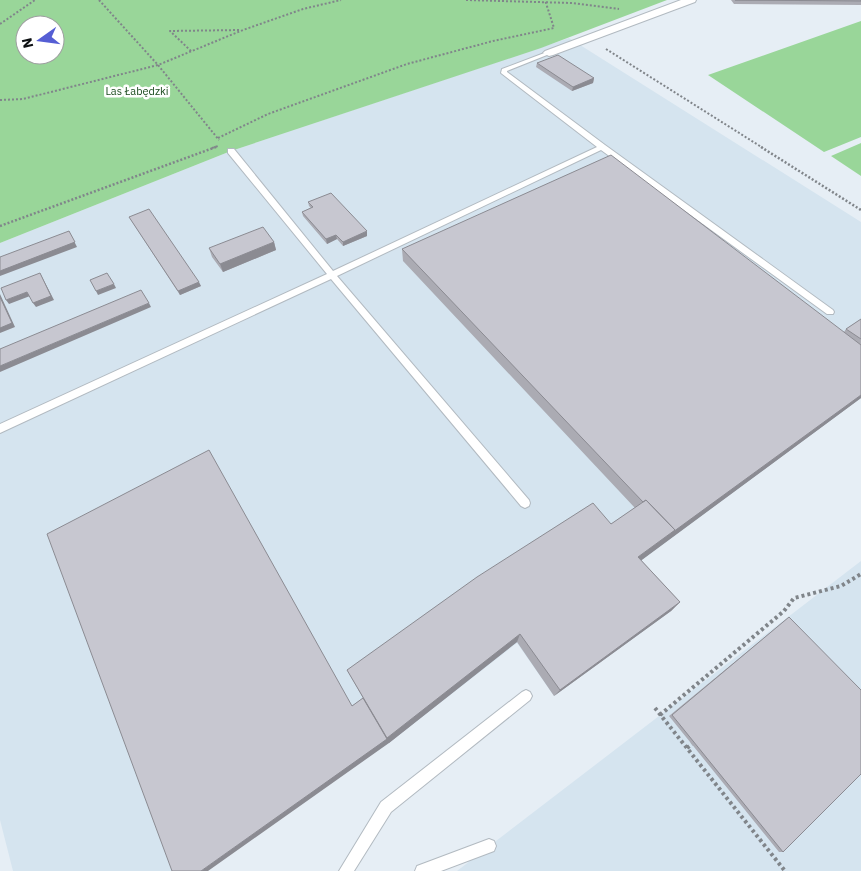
<svg xmlns="http://www.w3.org/2000/svg" width="861" height="871" viewBox="0 0 861 871" font-family="'IBM Plex Sans',sans-serif">
<style>
.built{fill:#d5e4ef}
.green{fill:#99d699;fill-rule:evenodd}
.lines{fill:none;stroke-linecap:round;stroke-linejoin:round}
.service-casing{stroke:#b2bac1;stroke-width:2}
.minor-casing{stroke:#b2bac1;stroke-width:2}
.path-far2{stroke:#80858a;stroke-width:2;stroke-dasharray:2 2;stroke-linecap:butt}
.path-far1{stroke:#80858a;stroke-width:2.5;stroke-dasharray:2 2;stroke-linecap:butt}
.path{stroke:#80858a;stroke-width:4;stroke-dasharray:3 3;stroke-linecap:butt}
.service{fill:#fff;fill-rule:evenodd}
.minor{fill:#fff;fill-rule:evenodd}
.wall{fill:#ababb3}
.shaded-wall{fill:#8b8b92}
.building{fill:#c7c7d0;stroke:#8b8b92}
.labels{text-anchor:middle;stroke-width:5;stroke-linejoin:round;paint-order:stroke}
.far-park-label{font-size:11px;fill:#1b4b1e;stroke:#fff}
</style>
<rect width="100%" height="100%" fill="#e6eef5"/>
<path class="built" d="M 569,38 L 861,222 L 861,398 L 631,568 L 671,611 L 554,696 L 517,643 L 389,743 L 196,871 L 13,871 L 0,820 L 0,243 L 231,151 Z
M 861,561 L 861,871 L 457,871 Z"/>
<path class="green" d="M 0,0 L 667,0 L 541,48 L 231,151 L 0,243 ZM 25,25 L 55,25 L 55,55 L 25,55 Z
M 861,21 L 861,137 L 824,152 L 708,75 Z
M 861,143 L 861,176 L 831,156 Z"/>
<g class="lines">
<g class="service-casing">
<path id="service" d="M 547,52 L 552,53 L 507,71 L 507,72 L 605,145 L 833,310 L 834,312 L 833,314 L 827,314 L 601,150 L 337,276 L 529,500 L 530,503 L 529,506 L 525,508 L 521,506 L 331,279 L 0,433 L 0,424 L 327,274 L 228,153 L 228,149 L 234,149 L 333,271 L 597,147 L 501,73 L 502,69 Z
M 526,690 L 530,692 L 532,696 L 530,700 L 391,812 L 354,871 L 339,871 L 381,802 L 522,692 Z
M 489,839 L 494,841 L 496,846 L 494,851 L 441,871 L 415,871 L 417,866 Z"/>
</g>
<g class="minor-casing">
<path id="minor" d="M 681,0 L 696,0 L 695,2 L 553,55 L 549,56 L 543,53 L 545,51 Z"/>
</g>
<path class="path-far2" d="M 99,0 L 158,65 L 219,140
M 466,0 L 572,3 L 619,9
M 0,24 L 35,0
M 606,49 L 763,148
M 191,51 L 170,31 L 240,30
M 0,100 L 23,99 L 158,65 L 243,30 L 303,9 L 341,0
M 218,138 L 268,114 L 407,64 L 493,41 L 554,28 L 545,0
M 212,148 L 218,146"/>
<path class="path-far1" d="M 761,147 L 861,210
M 0,226 L 216,147"/>
<path class="path" d="M 655,708 L 785,871
M 660,715 L 784,611 L 794,598 L 841,586 L 861,574
M 687,748 L 692,744"/>
<use href="#service" class="service"/>
<use href="#minor" class="minor"/>
</g>
<path class="wall" d="M 731,0 L 861,0 L 861,5 L 734,4 Z
M 537,63 L 594,78 L 593,83 L 572,91 L 536,67 Z
M 308,202 L 367,236 L 343,246 L 337,239 L 327,244 L 303,216 L 302,212 L 311,208 L 309,206 Z
M 129,217 L 201,286 L 180,295 Z
M 274,242 L 276,250 L 223,272 L 212,257 L 209,248 Z
M 402,249 L 844,332 L 846,329 L 861,319 L 861,398 L 641,560 L 680,602 L 671,611 L 554,696 L 517,642 L 389,743 L 352,706 L 363,698 L 347,670 L 611,524 L 635,508 L 403,261 Z
M 789,617 L 783,852 L 779,852 L 669,716 Z"/>
<path class="shaded-wall" d="M 594,78 L 593,83 L 572,91 L 573,87 Z
M 69,231 L 77,247 L 0,276 L 0,271 Z
M 367,231 L 367,236 L 343,246 L 343,242 Z
M 336,235 L 337,239 L 327,244 L 326,239 Z
M 274,242 L 276,250 L 223,272 L 220,264 Z
M 40,273 L 54,300 L 36,307 L 33,303 Z
M 199,282 L 201,286 L 180,295 L 178,291 Z
M 114,284 L 116,288 L 98,295 L 96,291 Z
M 27,292 L 30,296 L 9,304 L 6,300 Z
M 0,294 L 15,327 L 0,333 Z
M 149,303 L 151,307 L 0,372 L 0,366 Z
M 861,395 L 861,398 L 631,568 L 638,557 L 675,530 Z
M 680,602 L 671,611 L 554,696 L 560,690 Z
M 520,634 L 517,642 L 389,743 L 208,871 L 201,871 L 387,738 Z"/>
<path class="building" d="M 735,0 L 861,0 L 861,1 Z
M 558,55 L 594,78 L 573,87 L 537,63 Z
M 611,155 L 861,345 L 861,395 L 673,532 L 675,530 L 646,500 L 643,502 L 402,249 Z
M 331,193 L 367,231 L 343,242 L 336,235 L 326,239 L 302,212 L 313,207 L 308,202 Z
M 149,209 L 199,282 L 178,291 L 129,217 Z
M 263,227 L 274,242 L 220,264 L 209,248 Z
M 69,231 L 75,242 L 0,271 L 0,257 Z
M 40,273 L 51,296 L 33,303 L 27,292 L 6,300 L 1,288 Z
M 107,273 L 114,284 L 96,291 L 90,280 Z
M 141,290 L 149,303 L 0,366 L 0,349 Z
M 0,297 L 12,323 L 0,328 Z
M 861,319 L 861,339 L 846,329 Z
M 209,450 L 352,706 L 363,698 L 387,739 L 201,871 L 172,871 L 47,534 Z
M 646,500 L 675,530 L 638,557 L 680,602 L 560,690 L 520,634 L 387,738 L 347,670 L 477,577 L 593,503 L 611,524 Z
M 789,617 L 861,690 L 861,774 L 783,852 L 672,715 Z"/>
<g class="labels">
<g class="far-park-label">
<text x="137" y="95">Las Łabędzki</text>
</g>
</g>
<g transform="translate(40 40) rotate(256)"><circle r="24" fill="#ffffff" stroke="#9e9fa0"/>
<path d="M0-4L9 19L0 12L-9 19Z" fill="#555ed4"/>
<text y="-8" font-size="14" font-weight="bold" text-anchor="middle" fill="#0d1012">N</text>
</g>
</svg>
